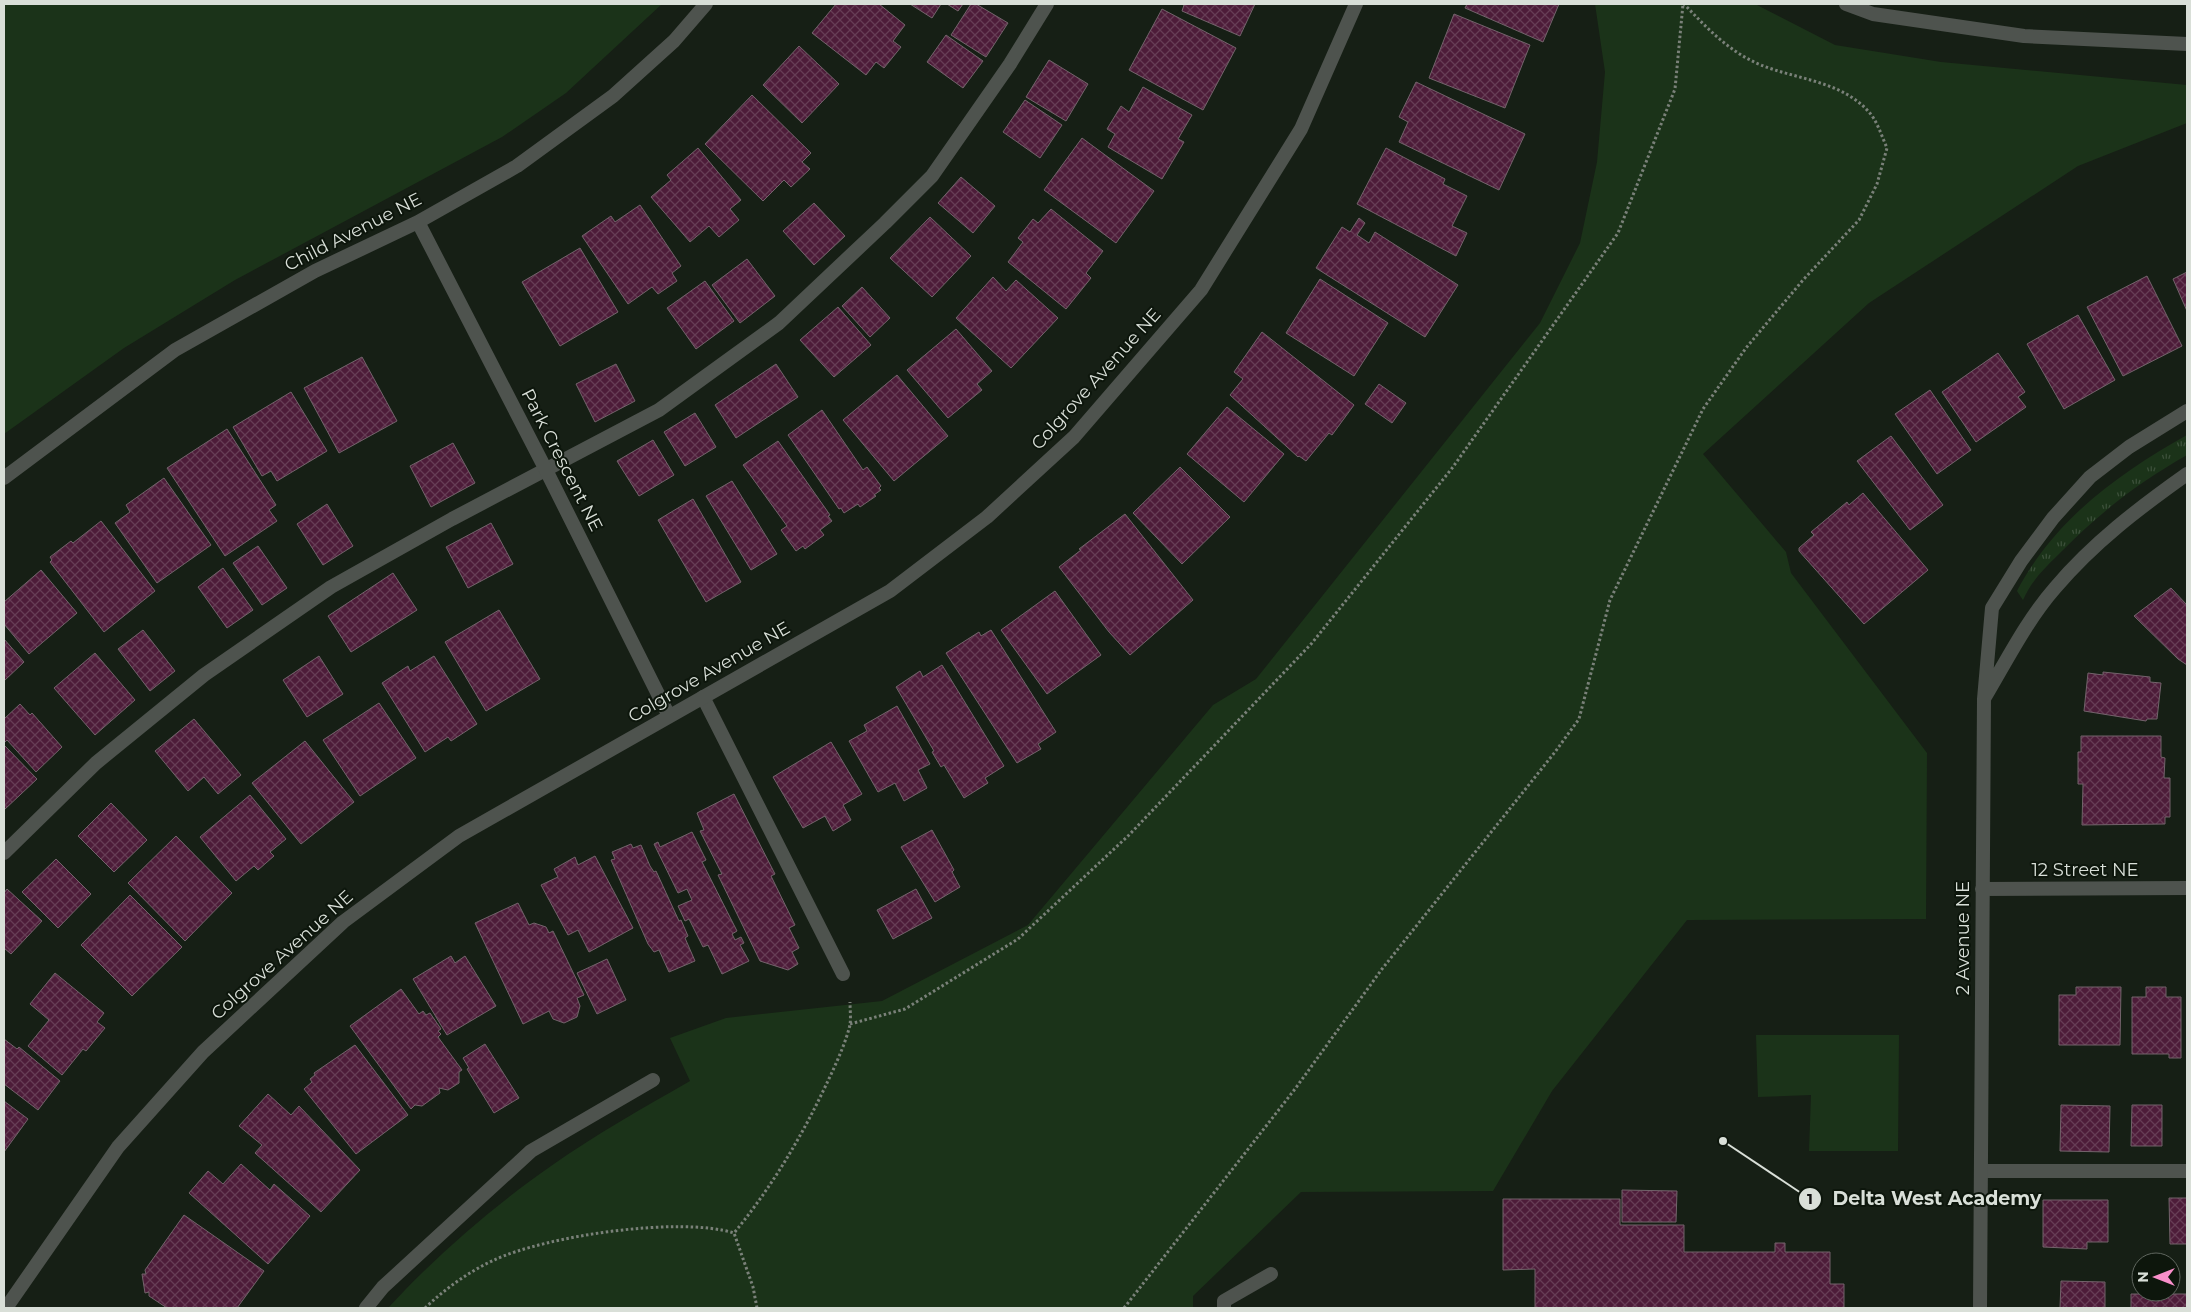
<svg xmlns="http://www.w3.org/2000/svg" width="2191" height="1312" viewBox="0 0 2191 1312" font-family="Montserrat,sans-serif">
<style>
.grass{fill:url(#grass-tufts)}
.green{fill:#1b3319}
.building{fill:url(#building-cross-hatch);stroke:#73636b}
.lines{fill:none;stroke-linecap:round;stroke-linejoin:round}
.path{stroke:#7a8179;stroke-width:3;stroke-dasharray:2.5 2.5;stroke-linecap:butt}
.service{stroke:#4e534e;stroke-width:14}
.minor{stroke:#4e534e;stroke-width:14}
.labels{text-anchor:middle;stroke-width:4;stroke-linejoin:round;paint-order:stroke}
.street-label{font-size:18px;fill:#d9dfd8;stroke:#0d160c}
.leader{fill:none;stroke:#d9dfd8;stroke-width:2}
.callout-dot{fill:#d9dfd8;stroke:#0d160c;stroke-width:2}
.mark-label{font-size:15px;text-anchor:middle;font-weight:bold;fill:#111}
.callout-label{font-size:19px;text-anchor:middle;font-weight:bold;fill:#d9dfd8;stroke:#0d160c;stroke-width:4;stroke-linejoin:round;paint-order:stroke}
</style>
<defs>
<pattern id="grass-tufts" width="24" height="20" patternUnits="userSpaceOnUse" patternTransform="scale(1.25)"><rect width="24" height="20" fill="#1b3319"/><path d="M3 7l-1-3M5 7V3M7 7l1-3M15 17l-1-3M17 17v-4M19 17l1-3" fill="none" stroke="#3c503a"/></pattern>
<pattern id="building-cross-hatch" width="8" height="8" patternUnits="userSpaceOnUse" patternTransform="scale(1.25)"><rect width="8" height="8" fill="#4d1c39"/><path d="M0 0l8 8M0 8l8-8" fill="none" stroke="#663d55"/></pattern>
</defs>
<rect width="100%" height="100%" fill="#161f15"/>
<path class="grass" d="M 2187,435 L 2187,455 C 2138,483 2103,510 2063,550 C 2046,567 2033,578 2023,600 L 2017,591 C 2055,519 2118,474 2187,435 Z"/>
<path class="green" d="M 4,4 L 662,4 L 566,93 L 502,137 L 235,280 L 124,348 L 4,434 Z
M 1595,4 L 1755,4 L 1835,45 L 1941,62 L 2187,85 L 2187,123 L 2078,166 L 1869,303 L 1703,454 L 1786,552 L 1791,573 L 1927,753 L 1926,919 L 1687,920 L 1552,1091 L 1493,1191 L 1301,1192 L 1193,1296 L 1193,1308 L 388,1308 C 436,1256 492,1207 551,1166 C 595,1135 643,1108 690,1081 L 670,1038 L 726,1018 L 882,1001 L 1028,925 L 1213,705 L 1256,679 L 1540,323 L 1580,243 L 1597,162 L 1605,72 Z
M 1756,1035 L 1899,1035 L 1898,1151 L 1809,1151 L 1811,1095 L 1758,1097 Z"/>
<path class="building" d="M 836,4 L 879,4 L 905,25 L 893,41 L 901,47 L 884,68 L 876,62 L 866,75 L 812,33 Z
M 910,4 L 941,4 L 932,18 Z
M 947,4 L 963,4 L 958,11 Z
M 971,4 L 976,4 L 1008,23 L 986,57 L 951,35 Z
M 1182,4 L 1255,4 L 1240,36 L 1182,11 L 1184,5 Z
M 1467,4 L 1559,4 L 1543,42 L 1465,8 Z
M 1162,9 L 1236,48 L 1203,110 L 1129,70 Z
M 1454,14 L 1530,45 L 1505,108 L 1429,78 Z
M 946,35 L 983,61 L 963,88 L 927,62 Z
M 799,46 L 839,84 L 802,123 L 763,85 Z
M 1049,60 L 1088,84 L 1066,121 L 1026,97 Z
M 1416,82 L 1525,134 L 1499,190 L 1399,142 L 1408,122 L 1399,117 Z
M 1143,87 L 1192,115 L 1178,139 L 1184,142 L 1162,179 L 1108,147 L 1115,134 L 1107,129 L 1121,106 L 1129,112 Z
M 752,95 L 811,153 L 802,162 L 810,169 L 791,187 L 784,180 L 763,201 L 705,144 Z
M 1025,100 L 1062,125 L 1040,158 L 1003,132 Z
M 1082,138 L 1154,191 L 1116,243 L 1044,190 Z
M 698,148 L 741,200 L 730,209 L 739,220 L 719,237 L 709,226 L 690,242 L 651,197 L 671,180 L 667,175 Z
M 1386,148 L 1445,179 L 1443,184 L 1467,196 L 1452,226 L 1467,233 L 1456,256 L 1357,204 Z
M 961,177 L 995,206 L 973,233 L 938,203 Z
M 814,203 L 845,236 L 814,265 L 783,231 Z
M 640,205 L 681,266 L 672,273 L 677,281 L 658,294 L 652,287 L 628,304 L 582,236 L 611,216 L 615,222 Z
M 1051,209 L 1103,251 L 1086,273 L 1091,278 L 1066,309 L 1008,262 L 1023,242 L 1018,238 L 1033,219 L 1038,223 Z
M 930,217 L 971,256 L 932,297 L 890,258 Z
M 1359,218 L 1365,223 L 1357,235 L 1369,243 L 1375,232 L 1458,285 L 1425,337 L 1316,268 L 1342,227 L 1350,232 Z
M 580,248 L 618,312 L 560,346 L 522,282 Z
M 747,259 L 775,296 L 740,323 L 712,285 Z
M 2187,272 L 2187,311 L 2173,279 Z
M 2147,276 L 2182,346 L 2123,376 L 2087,307 Z
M 993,277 L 1006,291 L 1016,280 L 1058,318 L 1011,368 L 956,318 Z
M 1320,279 L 1388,323 L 1354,376 L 1286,333 Z
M 705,281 L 734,321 L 696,349 L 667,308 Z
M 862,287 L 890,318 L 870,337 L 842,306 Z
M 838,307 L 871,345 L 834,377 L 800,340 Z
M 2078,315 L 2115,380 L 2064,409 L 2027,344 Z
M 956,329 L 992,371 L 977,384 L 982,390 L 948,418 L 907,370 Z
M 1262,332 L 1354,405 L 1332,435 L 1329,433 L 1306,461 L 1299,456 L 1298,457 L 1230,395 L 1243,379 L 1234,372 Z
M 1998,353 L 2025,392 L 2018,397 L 2026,407 L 1976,442 L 1942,392 Z
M 362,357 L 397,421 L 339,453 L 304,388 Z
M 616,364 L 635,401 L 595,422 L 576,384 Z
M 776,364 L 798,397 L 736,438 L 715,405 Z
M 897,375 L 948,436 L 894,481 L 843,420 Z
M 1379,384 L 1406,403 L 1392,423 L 1365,404 Z
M 1930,390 L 1971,450 L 1937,474 L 1895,414 Z
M 291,392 L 327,451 L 277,481 L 271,471 L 262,476 L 233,427 Z
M 1227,407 L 1284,454 L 1244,502 L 1187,454 Z
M 822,410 L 863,470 L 867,467 L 881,486 L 879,488 L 881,490 L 874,495 L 876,496 L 860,507 L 858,504 L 844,513 L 841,508 L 839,509 L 788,435 Z
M 695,413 L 716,447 L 685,466 L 664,432 Z
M 227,429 L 276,505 L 269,510 L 277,521 L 225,556 L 167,468 Z
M 1891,436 L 1943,505 L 1910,530 L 1857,461 Z
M 653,440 L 674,475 L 639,496 L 617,461 Z
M 778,441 L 830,515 L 828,516 L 832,521 L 820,530 L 824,535 L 805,549 L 803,546 L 796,551 L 781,530 L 787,526 L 743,465 Z
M 453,443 L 475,483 L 431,507 L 410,466 Z
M 1180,467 L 1230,517 L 1182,564 L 1133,513 Z
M 164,478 L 211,545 L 157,583 L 115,523 L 130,512 L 126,505 Z
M 732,481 L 777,554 L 751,570 L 706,496 Z
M 1863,493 L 1928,570 L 1864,624 L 1799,551 L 1799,548 L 1814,535 L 1811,532 L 1847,502 L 1849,505 Z
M 693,499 L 741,582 L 706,602 L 658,520 Z
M 327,504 L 353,546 L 323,565 L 297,524 Z
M 1125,514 L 1193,600 L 1130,655 L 1109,632 L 1059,567 L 1081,550 L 1079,549 Z
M 101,521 L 155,591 L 104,632 L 50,562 L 52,560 L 50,557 L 71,541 L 73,543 Z
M 491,523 L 513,564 L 468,588 L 446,547 Z
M 258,546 L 287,588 L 262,605 L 233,563 Z
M 223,568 L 253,610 L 227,628 L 198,587 Z
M 41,570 L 77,613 L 29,654 L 4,624 L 4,602 Z
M 393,573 L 417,610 L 351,652 L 328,616 Z
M 2171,588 L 2187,605 L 2187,665 L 2178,659 L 2134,616 Z
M 1055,591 L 1101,655 L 1047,694 L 1001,630 Z
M 499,610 L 540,679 L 486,711 L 445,642 Z
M 143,630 L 175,671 L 150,691 L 118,649 Z
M 991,630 L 1056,732 L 1038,744 L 1041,749 L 1017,763 L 946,653 L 979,632 L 981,636 Z
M 4,639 L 24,662 L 4,681 Z
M 95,653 L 135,700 L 95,735 L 54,688 Z
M 319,656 L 343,694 L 307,717 L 283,680 Z
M 434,656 L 477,724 L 451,741 L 448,737 L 425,752 L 382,683 L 408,666 L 410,671 Z
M 942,665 L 1004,766 L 985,778 L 988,783 L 964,798 L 944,765 L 941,767 L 932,752 L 934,751 L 896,687 L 920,671 L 923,677 Z
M 2103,672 L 2150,677 L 2150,682 L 2161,683 L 2157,719 L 2147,719 L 2146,721 L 2084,711 L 2088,673 L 2103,675 Z
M 379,703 L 416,758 L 360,796 L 323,740 Z
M 20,704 L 30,715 L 32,713 L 62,747 L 36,772 L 7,740 L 5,742 L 4,740 L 4,719 Z
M 897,706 L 930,764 L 918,770 L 927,788 L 904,801 L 895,783 L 878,792 L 849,741 L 867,731 L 864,725 Z
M 194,719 L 241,775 L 218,794 L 204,777 L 188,791 L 155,751 Z
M 2081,736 L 2161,736 L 2161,757 L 2165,758 L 2164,778 L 2170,778 L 2170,817 L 2165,817 L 2165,824 L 2082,825 L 2083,784 L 2078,784 L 2078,752 L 2081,752 Z
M 305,741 L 354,802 L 301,844 L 252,783 Z
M 831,742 L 862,794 L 843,805 L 851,820 L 833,831 L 825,816 L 803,828 L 773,777 Z
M 5,746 L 37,779 L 4,810 L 4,747 Z
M 734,794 L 775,874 L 771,876 L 795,925 L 789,928 L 799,948 L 792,952 L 798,964 L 788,970 L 760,961 L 718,875 L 722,874 L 700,831 L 704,830 L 697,813 Z
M 250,795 L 286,839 L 270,852 L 274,856 L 258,870 L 254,866 L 236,881 L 200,837 Z
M 111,803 L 147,840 L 114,872 L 78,836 Z
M 932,830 L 954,870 L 952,872 L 960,887 L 935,902 L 901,847 Z
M 692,832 L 706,860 L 702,862 L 737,931 L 732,934 L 735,940 L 741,937 L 744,943 L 740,945 L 749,961 L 722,974 L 708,945 L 703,947 L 689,919 L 685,921 L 678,906 L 692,900 L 687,889 L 678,893 L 654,844 L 658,842 L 660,847 Z
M 176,836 L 232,893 L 185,941 L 128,883 Z
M 631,844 L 633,848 L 641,845 L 650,866 L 654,872 L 656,871 L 679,921 L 681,920 L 688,936 L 685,938 L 695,961 L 669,972 L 659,950 L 654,952 L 648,944 L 611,860 L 615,859 L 612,852 Z
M 595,856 L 633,928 L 589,952 L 578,930 L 568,935 L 541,885 L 558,877 L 554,869 L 575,857 L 578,865 Z
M 56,859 L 91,894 L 58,928 L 22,892 Z
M 7,889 L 42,921 L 11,954 L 4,948 L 4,893 Z
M 916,889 L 932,918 L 893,939 L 877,910 Z
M 130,895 L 182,947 L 132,996 L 81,945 Z
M 518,903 L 529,925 L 534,923 L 546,927 L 549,933 L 553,931 L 584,995 L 577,998 L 580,1006 L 577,1017 L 564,1023 L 553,1019 L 549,1011 L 523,1024 L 475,923 Z
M 451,956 L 455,963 L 465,956 L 496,1006 L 447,1035 L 413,979 Z
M 607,959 L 626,1000 L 597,1014 L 577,973 Z
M 55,973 L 104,1013 L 97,1022 L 105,1028 L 86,1051 L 83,1049 L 62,1075 L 28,1046 L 49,1020 L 30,1004 Z
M 2076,987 L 2121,987 L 2120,1045 L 2059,1045 L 2059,995 L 2076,995 Z
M 2146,987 L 2166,987 L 2166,997 L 2181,997 L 2181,1058 L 2169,1058 L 2169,1054 L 2132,1054 L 2132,997 L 2146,997 Z
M 401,989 L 419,1014 L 423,1011 L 426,1015 L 430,1013 L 441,1029 L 438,1031 L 441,1034 L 438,1037 L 462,1070 L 459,1072 L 459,1083 L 448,1090 L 439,1088 L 440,1093 L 422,1106 L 415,1105 L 411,1109 L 350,1026 Z
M 4,1039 L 17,1049 L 19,1047 L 60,1081 L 38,1110 L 4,1084 Z
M 485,1044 L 519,1098 L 494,1113 L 467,1069 L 469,1068 L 463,1058 Z
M 355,1045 L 408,1115 L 356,1154 L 304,1089 L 312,1082 L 310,1079 L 315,1075 L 314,1073 Z
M 268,1094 L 291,1115 L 299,1106 L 360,1170 L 321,1212 L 255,1153 L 262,1145 L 239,1126 Z
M 4,1101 L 28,1119 L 4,1152 Z
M 2061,1105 L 2110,1106 L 2109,1152 L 2060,1151 Z
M 2132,1105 L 2162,1105 L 2162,1146 L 2131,1146 Z
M 241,1164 L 270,1190 L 274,1184 L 310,1216 L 268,1264 L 189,1193 L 208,1171 L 223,1184 Z
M 1622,1190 L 1677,1191 L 1676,1222 L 1622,1222 Z
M 2169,1198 L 2187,1198 L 2187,1244 L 2170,1244 Z
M 1503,1199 L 1620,1199 L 1620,1225 L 1684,1225 L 1684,1252 L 1775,1252 L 1775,1243 L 1785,1243 L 1785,1252 L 1830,1252 L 1830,1284 L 1844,1284 L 1844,1308 L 1535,1308 L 1535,1269 L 1503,1270 Z
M 2043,1200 L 2108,1200 L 2108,1242 L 2087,1242 L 2087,1249 L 2043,1247 Z
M 184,1215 L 264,1271 L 237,1308 L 167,1308 L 149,1296 L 149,1292 L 145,1293 L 142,1274 L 146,1274 L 145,1270 Z
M 2061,1281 L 2105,1282 L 2105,1308 L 2060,1308 Z
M 2131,1294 L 2187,1294 L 2187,1308 L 2131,1308 Z"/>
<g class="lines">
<path class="path" d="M 850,1024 L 905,1009 L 1018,939 L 1129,835 L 1312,643 L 1453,467 L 1618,233 L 1675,89 L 1683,4
M 425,1308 C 445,1289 468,1272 494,1260 C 546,1236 679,1216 734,1233
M 757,1308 L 753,1287 L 734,1233 C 771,1188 801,1138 826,1085 C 835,1066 845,1045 850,1025 C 851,1018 850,1009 850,1002
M 1124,1308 L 1295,1089 L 1382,969 L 1555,752 L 1579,719 L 1610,600 L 1703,409 L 1746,348 L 1803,280 L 1859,220 L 1877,184 L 1887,148 C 1882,137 1877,120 1868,111 C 1841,81 1795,79 1761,65 C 1729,52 1707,28 1684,4"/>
<path class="service" d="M 703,697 L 843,974
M 4,853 L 96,763 L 204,675 L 331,587 L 452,519 L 659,410 L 779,323 L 885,223 L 932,176 L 1010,64 L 1047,4
M 1981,1171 L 2187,1171
M 366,1308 L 383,1287 L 531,1151 L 653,1080
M 1224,1308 L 1224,1301 L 1271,1274"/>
<path class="minor" d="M 1846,4 L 1873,14 L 2024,36 L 2187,44
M 418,222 L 546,470 L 669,716
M 4,478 L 175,350 L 315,271 L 418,222 L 517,166 L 613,96 L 674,41 L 706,4
M 1985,697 C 2007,660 2027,620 2055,588 C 2093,543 2139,508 2187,474
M 1982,889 L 2187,888
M 6,1308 L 118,1147 L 203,1052 L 343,922 L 459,836 L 890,591 L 987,517 L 1074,437 L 1201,290 L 1301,129 L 1356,4
M 1980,1308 L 1984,699 L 1992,608 L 2021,561 L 2053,518 L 2090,477 L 2129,447 L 2187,411"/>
</g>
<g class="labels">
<g class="street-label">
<text transform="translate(353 232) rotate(-27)" y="6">Child Avenue NE</text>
<text transform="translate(1096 379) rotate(-48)" y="6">Colgrove Avenue NE</text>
<text transform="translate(562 460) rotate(63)" y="6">Park Crescent NE</text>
<text transform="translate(709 672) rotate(-30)" y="6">Colgrove Avenue NE</text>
<text x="2085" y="876">12 Street NE</text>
<text transform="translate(1963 938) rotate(-90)" y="6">2 Avenue NE</text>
<text transform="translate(282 955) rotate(-42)" y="6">Colgrove Avenue NE</text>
</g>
</g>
<path class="leader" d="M1723 1141L1810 1199"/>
<g class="callout-dot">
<circle cx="1723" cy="1141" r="5"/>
<circle cx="1810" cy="1199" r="12"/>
</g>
<g class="mark-label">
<text x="1810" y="1204">1</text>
</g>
<g class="callout-label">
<text x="1937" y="1205">Delta West Academy</text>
</g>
<rect width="2191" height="1312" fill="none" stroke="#d9dfd8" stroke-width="10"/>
<g transform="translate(2156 1277) rotate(270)"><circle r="24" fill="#0d160c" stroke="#5f665e"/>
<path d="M0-4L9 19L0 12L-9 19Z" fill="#f98fca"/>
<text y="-8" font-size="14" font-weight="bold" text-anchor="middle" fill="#d9dfd8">N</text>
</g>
</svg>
